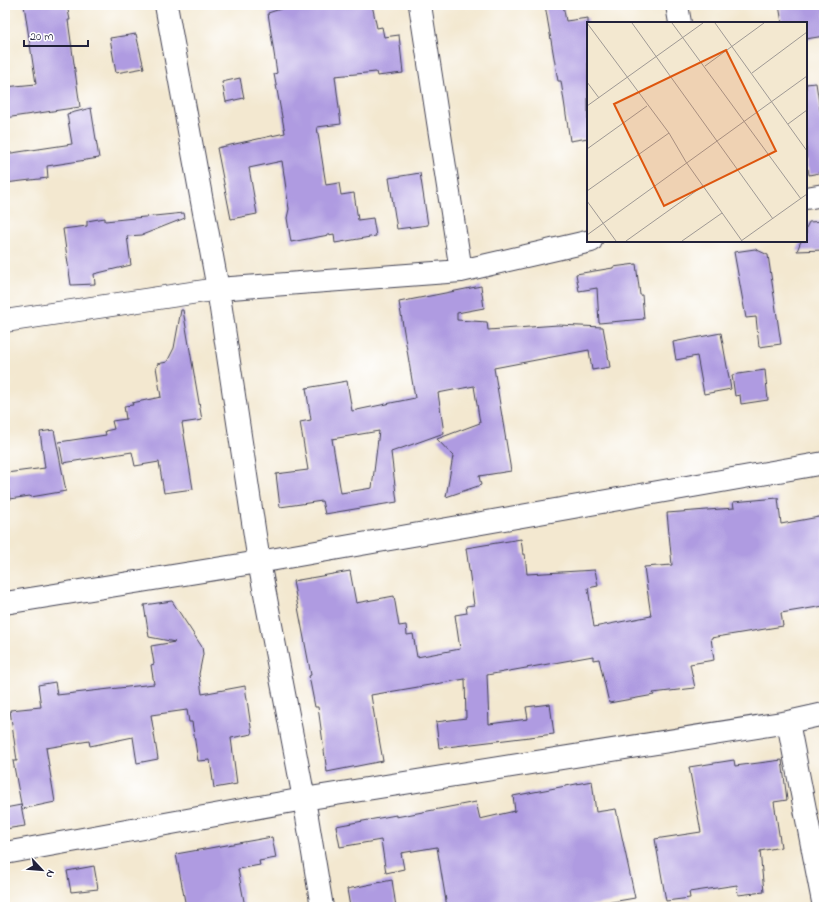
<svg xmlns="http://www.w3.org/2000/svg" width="829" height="912" viewBox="0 0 829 912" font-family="'Indie Flower',sans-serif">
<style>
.building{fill:#af9be1;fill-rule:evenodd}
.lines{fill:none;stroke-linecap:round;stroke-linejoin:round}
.street-casing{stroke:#414051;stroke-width:24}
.street{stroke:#fff;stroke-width:22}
.inset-road{fill:none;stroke:#9f9994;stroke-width:1}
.view{fill:#de560e;fill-opacity:0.15;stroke:#de560e;stroke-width:2}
.inset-edge{fill:none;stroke:#22223b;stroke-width:2}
</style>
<rect width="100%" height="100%" fill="#fff"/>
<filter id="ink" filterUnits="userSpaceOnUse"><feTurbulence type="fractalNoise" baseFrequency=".025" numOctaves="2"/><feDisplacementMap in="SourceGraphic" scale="8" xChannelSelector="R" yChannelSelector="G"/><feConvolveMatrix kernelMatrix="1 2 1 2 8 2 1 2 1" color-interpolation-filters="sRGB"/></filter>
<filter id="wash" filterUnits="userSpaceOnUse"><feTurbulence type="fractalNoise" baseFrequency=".012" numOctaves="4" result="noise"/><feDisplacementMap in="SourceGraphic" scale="16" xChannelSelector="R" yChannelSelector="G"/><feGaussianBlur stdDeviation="0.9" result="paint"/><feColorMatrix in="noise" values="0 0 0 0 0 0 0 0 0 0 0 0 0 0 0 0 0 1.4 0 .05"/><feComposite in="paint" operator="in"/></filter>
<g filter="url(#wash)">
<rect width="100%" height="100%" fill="#f3e8d0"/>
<g id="blocks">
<path class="building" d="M 24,5 L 67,5 L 70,20 L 68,20 L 80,107 L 5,118 L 5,87 L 36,84 Z
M 293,5 L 319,5 L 319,9 L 338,5 L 372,5 L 377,28 L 382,27 L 384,37 L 399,35 L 403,73 L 377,76 L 376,72 L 335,76 L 341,124 L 317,127 L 326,185 L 339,183 L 341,195 L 354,193 L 358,220 L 373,218 L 376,236 L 335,243 L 334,234 L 291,242 L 287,218 L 289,209 L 282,161 L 249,168 L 257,214 L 231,219 L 217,148 L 285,133 L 274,74 L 277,73 L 268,13 Z
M 545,5 L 563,5 L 566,21 L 588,18 L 588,138 L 570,141 L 561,81 L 558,81 Z
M 779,5 L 824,5 L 824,36 L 806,39 L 806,23 L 782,23 Z
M 136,34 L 144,68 L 116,73 L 110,38 Z
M 240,78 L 244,98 L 226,102 L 222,82 Z
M 816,83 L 824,135 L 824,172 L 809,175 L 808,169 L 806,169 L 806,84 Z
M 91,108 L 99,158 L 47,166 L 48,178 L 5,183 L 5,154 L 72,144 L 67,114 Z
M 420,173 L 428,225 L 397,229 L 389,178 Z
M 184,213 L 185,218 L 142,235 L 127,236 L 131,265 L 94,274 L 95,284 L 71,285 L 63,229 L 87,226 L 87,221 L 105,218 L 105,221 Z
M 824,221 L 824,250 L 797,251 L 801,241 L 806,241 L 806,228 L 809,222 Z
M 755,249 L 768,255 L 781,344 L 759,347 L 756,317 L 746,318 L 734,252 Z
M 636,264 L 640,295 L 642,295 L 644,319 L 599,323 L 597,288 L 579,291 L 576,274 L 613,268 L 613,267 Z
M 481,286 L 484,308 L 457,313 L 457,320 L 487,322 L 488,330 L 558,325 L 603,327 L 610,367 L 592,370 L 589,350 L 494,368 L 511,471 L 479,476 L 481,485 L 446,497 L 453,456 L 437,439 L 480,423 L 474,386 L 438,393 L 444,433 L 391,452 L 397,502 L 325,514 L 322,501 L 280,507 L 276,474 L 308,470 L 300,422 L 311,420 L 306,388 L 347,381 L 352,411 L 415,398 L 399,302 ZM 379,431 L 372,488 L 341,493 L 332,439 Z
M 181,310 L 183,310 L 202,420 L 182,423 L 193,489 L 164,493 L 159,462 L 135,466 L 132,452 L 63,463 L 59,442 L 106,435 L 105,431 L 114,429 L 112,421 L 126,419 L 124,406 L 133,405 L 132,403 L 161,397 L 156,367 L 158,366 L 157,364 L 167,362 L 174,348 Z
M 721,333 L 731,389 L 704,394 L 697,356 L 676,360 L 673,342 Z
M 765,370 L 768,400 L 741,404 L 740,395 L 735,396 L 732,375 Z
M 54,430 L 66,491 L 31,497 L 30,496 L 10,499 L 6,473 L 45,468 L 40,432 Z
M 778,498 L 781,524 L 824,516 L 824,606 L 781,613 L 783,626 L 711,638 L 714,660 L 690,664 L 695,688 L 653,693 L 654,695 L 609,703 L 599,659 L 593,660 L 593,656 L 487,675 L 489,724 L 528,719 L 526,707 L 550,704 L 554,734 L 439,748 L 436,722 L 466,718 L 465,679 L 371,695 L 377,733 L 378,733 L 383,761 L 327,772 L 318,707 L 315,707 L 309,676 L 311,675 L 293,581 L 350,571 L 356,603 L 394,596 L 399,626 L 406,625 L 407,635 L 413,634 L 417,657 L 460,649 L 455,615 L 467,613 L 466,606 L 474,605 L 466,548 L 521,539 L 523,554 L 525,554 L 527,574 L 595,570 L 598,586 L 588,588 L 594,627 L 651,616 L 644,567 L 672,565 L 667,513 L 734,508 L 733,502 Z
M 172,601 L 202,647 L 203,654 L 199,674 L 202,694 L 245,686 L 252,734 L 231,738 L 237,784 L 214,788 L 210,760 L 198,761 L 192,722 L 189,722 L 187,710 L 151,715 L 158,759 L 137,763 L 133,737 L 90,746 L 89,741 L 46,748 L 55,802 L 22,809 L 13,761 L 17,761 L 10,710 L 41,707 L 38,685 L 55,682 L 57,695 L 154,684 L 151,665 L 154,664 L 151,646 L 175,642 L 149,637 L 144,605 Z
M 734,760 L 735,766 L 782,760 L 787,800 L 774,802 L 781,847 L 760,851 L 764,892 L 738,895 L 737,885 L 689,892 L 690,898 L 666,901 L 655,839 L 701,832 L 689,767 Z
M 592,781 L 596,812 L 616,809 L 635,898 L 583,907 L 447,907 L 437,847 L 401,853 L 404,869 L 386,873 L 381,840 L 340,847 L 336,826 L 396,815 L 396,817 L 476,802 L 480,819 L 515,811 L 513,796 Z
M 21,805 L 25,826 L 5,829 L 5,808 Z
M 272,837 L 276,858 L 259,861 L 260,865 L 238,869 L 245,907 L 186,907 L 176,854 Z
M 94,866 L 98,889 L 71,892 L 67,871 Z
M 392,880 L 396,907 L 350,907 L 347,889 Z"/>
</g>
</g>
<g filter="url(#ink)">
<use href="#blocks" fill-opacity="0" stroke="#414051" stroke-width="1"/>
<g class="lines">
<g class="street-casing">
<path id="street" d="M 166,5 L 218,289 L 259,562 L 304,799 L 322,907
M 420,5 L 461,271
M 677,5 L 680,23
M 806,198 L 824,195
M 5,321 L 218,289 L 461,271 L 591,241
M 5,603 L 259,562 L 824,463
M 788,722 L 824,907
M 5,853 L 304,799 L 788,722 L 824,714"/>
</g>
<use href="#street" class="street"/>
</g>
</g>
<g transform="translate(587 22)">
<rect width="220" height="220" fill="#f3e8d0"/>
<path class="inset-road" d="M 0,1 L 82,111 L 99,140 L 155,219M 45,1 L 186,197M 85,1 L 214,177M 128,1 L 220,129M 118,44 L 177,1M 165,51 L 220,10M 0,60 L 12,76M 0,84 L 116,1M 201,102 L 220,88M 0,127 L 60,84M 0,169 L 82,111M 0,179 L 29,219M 0,213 L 220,54M 39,219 L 116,164M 95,219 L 135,191M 154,219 L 220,172"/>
<path class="view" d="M 139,28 L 189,129 L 77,184 L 27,82 Z"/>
<rect width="220" height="220" class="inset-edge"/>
</g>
<rect width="829" height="912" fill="none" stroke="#fff" stroke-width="20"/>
<g transform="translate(42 870) rotate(116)" stroke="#ffffff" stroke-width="3" paint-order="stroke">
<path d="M0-3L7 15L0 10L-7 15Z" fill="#22223b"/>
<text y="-6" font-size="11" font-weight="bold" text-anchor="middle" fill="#22223b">N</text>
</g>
<path d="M24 40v6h64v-6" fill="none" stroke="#22223b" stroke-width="2"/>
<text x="30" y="40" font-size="12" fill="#22223b" stroke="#ffffff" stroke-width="3" paint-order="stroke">20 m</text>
</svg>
